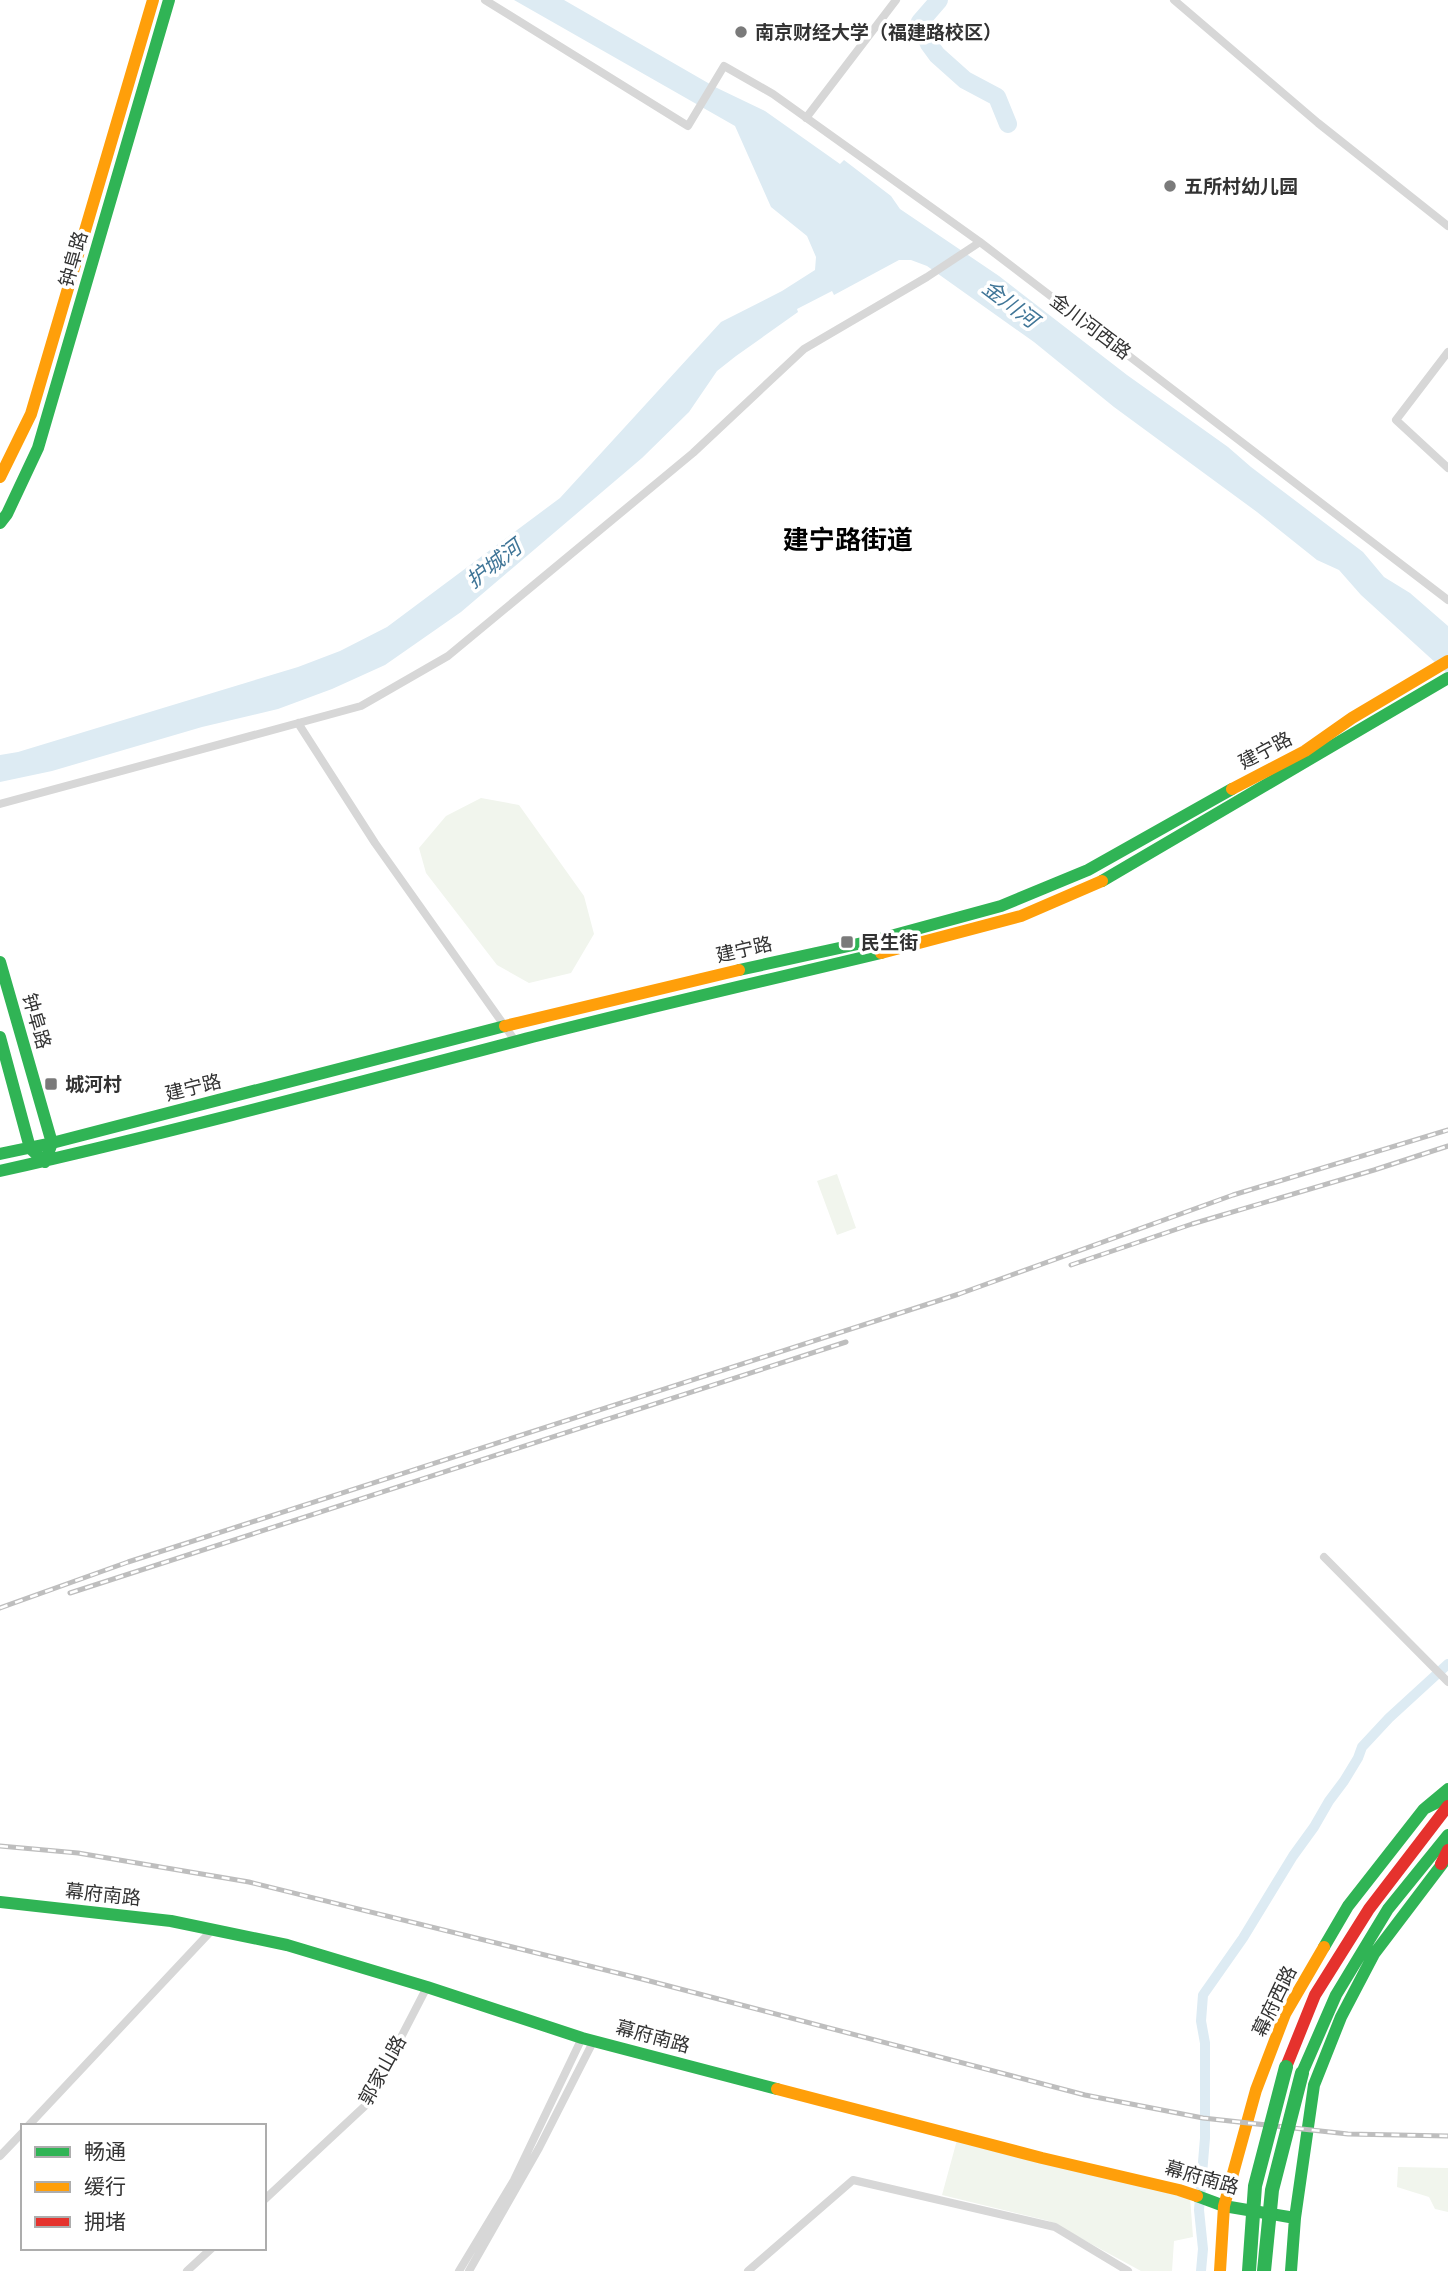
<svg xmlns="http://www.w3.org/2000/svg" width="1448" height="2271" viewBox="0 0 1448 2271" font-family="Raleway,'Noto Sans SC',sans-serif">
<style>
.green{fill:#f1f5ed}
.water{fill:#ddebf3}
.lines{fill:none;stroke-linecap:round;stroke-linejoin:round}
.canal{stroke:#ddebf3;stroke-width:10}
.river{stroke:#ddebf3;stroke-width:18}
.street{stroke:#d7d7d7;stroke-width:8}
.fast{stroke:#30b455;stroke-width:12}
.slow{stroke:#ff9f0a;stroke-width:12}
.jam{stroke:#e5322d;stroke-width:12}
.rail-casing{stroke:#bebebe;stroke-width:5}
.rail{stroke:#fff;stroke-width:2.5;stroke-dasharray:8;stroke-linecap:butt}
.fast-bridge{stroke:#30b455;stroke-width:14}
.poi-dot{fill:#7a7a7a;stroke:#fff;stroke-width:2.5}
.labels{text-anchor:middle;stroke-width:7;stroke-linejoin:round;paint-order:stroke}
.poi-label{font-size:19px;font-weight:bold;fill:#333;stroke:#fff;text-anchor:start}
.street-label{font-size:19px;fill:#333;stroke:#fff}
.water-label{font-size:21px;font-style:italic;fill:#3f7597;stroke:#fff}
.district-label{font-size:26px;font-weight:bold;fill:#000;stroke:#fff}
</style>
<rect width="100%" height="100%" fill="#fff"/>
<path class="green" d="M 481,798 L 519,805 L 584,896 L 594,934 L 571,973 L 529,983 L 497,965 L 426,873 L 419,848 L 446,816 Z
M 837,1174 L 856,1228 L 837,1235 L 817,1181 Z
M 957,2140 L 1190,2197 L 1193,2237 L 1174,2241 L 1172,2271 L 1141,2271 L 1049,2221 L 942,2195 Z
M 1398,2167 L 1448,2168 L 1448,2212 L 1435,2209 L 1429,2197 L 1397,2187 Z"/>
<path class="water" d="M 514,0 L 564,0 L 715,87 L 765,111 L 840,164 L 844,160 L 891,196 L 900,209 L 999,276 L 1127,375 L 1228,447 L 1251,467 L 1363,552 L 1384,577 L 1410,593 L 1448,626 L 1448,674 L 1361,595 L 1339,570 L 1317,560 L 1257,512 L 1114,407 L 1034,342 L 927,266 L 911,260 L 899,260 L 834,295 L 832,291 L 797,309 L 798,312 L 736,356 L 717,371 L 689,412 L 642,458 L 461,612 L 385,665 L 332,689 L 278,709 L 202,727 L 52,771 L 0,782 L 0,755 L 18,752 L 298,667 L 340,651 L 387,627 L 560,498 L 721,322 L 782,291 L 815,270 L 816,257 L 807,236 L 771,207 L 735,126 Z"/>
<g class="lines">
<path class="canal" d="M 1201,2271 L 1203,2249 L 1199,2210 L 1205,2138 L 1205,2043 L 1201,2021 L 1203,1995 L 1243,1938 L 1293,1856 L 1314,1827 L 1329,1801 L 1344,1781 L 1358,1758 L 1362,1747 L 1389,1718 L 1448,1664"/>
<path class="river" d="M 939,0 L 920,22 L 929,44 L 937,55 L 965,80 L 997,97 L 1008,124"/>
<path class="street" d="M 485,0 L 688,126 L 724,66 L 773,94 L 980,242 L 1448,600
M 1174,0 L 1318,123 L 1448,226
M 806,118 L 896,0
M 1448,352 L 1396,420 L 1448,468
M 298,723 L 375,843 L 516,1042
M 0,804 L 361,706 L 448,656 L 693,453 L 804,349 L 927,277 L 980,242
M 1324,1557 L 1448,1682
M 28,2126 L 213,1929
M 0,2156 L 23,2132
M 264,2200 L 366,2105 L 427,1987
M 187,2271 L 212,2248
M 459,2271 L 514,2180 L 582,2038
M 469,2271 L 539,2148 L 594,2040
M 748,2271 L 853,2180 L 1055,2227 L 1128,2271"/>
<path class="fast" d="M 0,523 L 7,514 L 38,448 L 169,0
M 1102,881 L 1448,678
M 0,962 L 52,1143 L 45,1162 L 30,1148 L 0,1037
M 739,970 L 876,940 L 1001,906 L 1088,870 L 1232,789
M 0,1154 L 52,1143 L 505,1026
M 0,1171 C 181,1130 360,1082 540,1035 C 654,1006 768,980 881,953
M 1424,1809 L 1448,1797
M 0,1902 L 171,1921 L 287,1945 L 427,1987 L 582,2038 L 777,2089
M 1324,1947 L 1348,1906 L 1424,1809 L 1448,1789
M 1302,2073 L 1336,1995 L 1388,1909 L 1448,1835
M 1197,2196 L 1224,2206 L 1295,2218
M 1291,2271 L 1295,2218 L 1314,2085 L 1341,2017 L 1374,1954 L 1446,1859"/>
<path class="slow" d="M 0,477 L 31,414 L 153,0
M 1232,789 L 1305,751 L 1352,718 L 1448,661
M 881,953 L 1021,916 L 1102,881
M 505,1026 L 739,970
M 777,2089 L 1042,2158 L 1179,2190 L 1197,2196
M 1220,2271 L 1224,2206 L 1256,2090 L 1285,2014 L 1324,1947"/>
<path class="jam" d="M 1441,1864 L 1448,1850
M 1286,2067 L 1315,1995 L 1369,1909 L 1448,1806"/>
<g class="rail-casing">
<path id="rail" d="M 1071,1265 L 1192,1224 L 1374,1170 L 1448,1146
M 70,1593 L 846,1342
M 0,1608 L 128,1562 L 959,1294 L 1233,1195 L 1448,1130
M 0,1846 L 78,1853 L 249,1882 L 642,1979 L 1085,2095 L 1203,2118 L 1348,2134 L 1448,2136"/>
</g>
<use href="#rail" class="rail"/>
<path class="fast-bridge" d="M 1249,2271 L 1255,2186 L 1286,2067
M 1264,2271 L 1272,2190 L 1302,2073"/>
</g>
<g class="poi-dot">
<circle cx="741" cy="32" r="7"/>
<circle cx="1170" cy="186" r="7"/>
<rect x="840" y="935" width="14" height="14" rx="3.5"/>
<rect x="44" y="1077" width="14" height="14" rx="3.5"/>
</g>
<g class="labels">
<g class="poi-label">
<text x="755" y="39">南京财经大学（福建路校区）</text>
<text x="1184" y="193">五所村幼儿园</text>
<text x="861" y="949">民生街</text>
<text x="65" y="1091">城河村</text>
</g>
<g class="street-label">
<text transform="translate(73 259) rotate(-74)" y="7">钟阜路</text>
<text transform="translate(1091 326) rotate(37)" y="7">金川河西路</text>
<text transform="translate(1265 750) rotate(-28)" y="7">建宁路</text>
<text transform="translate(744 949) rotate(-13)" y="7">建宁路</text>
<text transform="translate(37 1021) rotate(74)" y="7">钟阜路</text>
<text transform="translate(193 1087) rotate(-14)" y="7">建宁路</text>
<text transform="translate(103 1894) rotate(6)" y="7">幕府南路</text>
<text transform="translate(1274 2001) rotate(-64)" y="7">幕府西路</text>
<text transform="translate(653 2036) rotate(15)" y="7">幕府南路</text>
<text transform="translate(382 2070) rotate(-61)" y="7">郭家山路</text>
<text transform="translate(1202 2177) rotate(16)" y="7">幕府南路</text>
</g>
<g class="water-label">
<text transform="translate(1010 304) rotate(37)" y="7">金川河</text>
<text transform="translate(494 564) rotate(-38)" y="7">护城河</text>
</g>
<g class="district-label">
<text x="848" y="549">建宁路街道</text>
</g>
</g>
<rect x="21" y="2124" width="245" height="126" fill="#ffffff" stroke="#adadad" stroke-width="2"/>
<rect x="35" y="2147" width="35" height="10" fill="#30b455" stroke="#adadad" stroke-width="2"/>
<text x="84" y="2159" font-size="21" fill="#333333">畅通</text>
<rect x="35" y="2182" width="35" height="10" fill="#ff9f0a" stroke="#adadad" stroke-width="2"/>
<text x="84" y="2194" font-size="21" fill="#333333">缓行</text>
<rect x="35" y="2217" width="35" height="10" fill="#e5322d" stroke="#adadad" stroke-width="2"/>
<text x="84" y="2229" font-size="21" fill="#333333">拥堵</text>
</svg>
